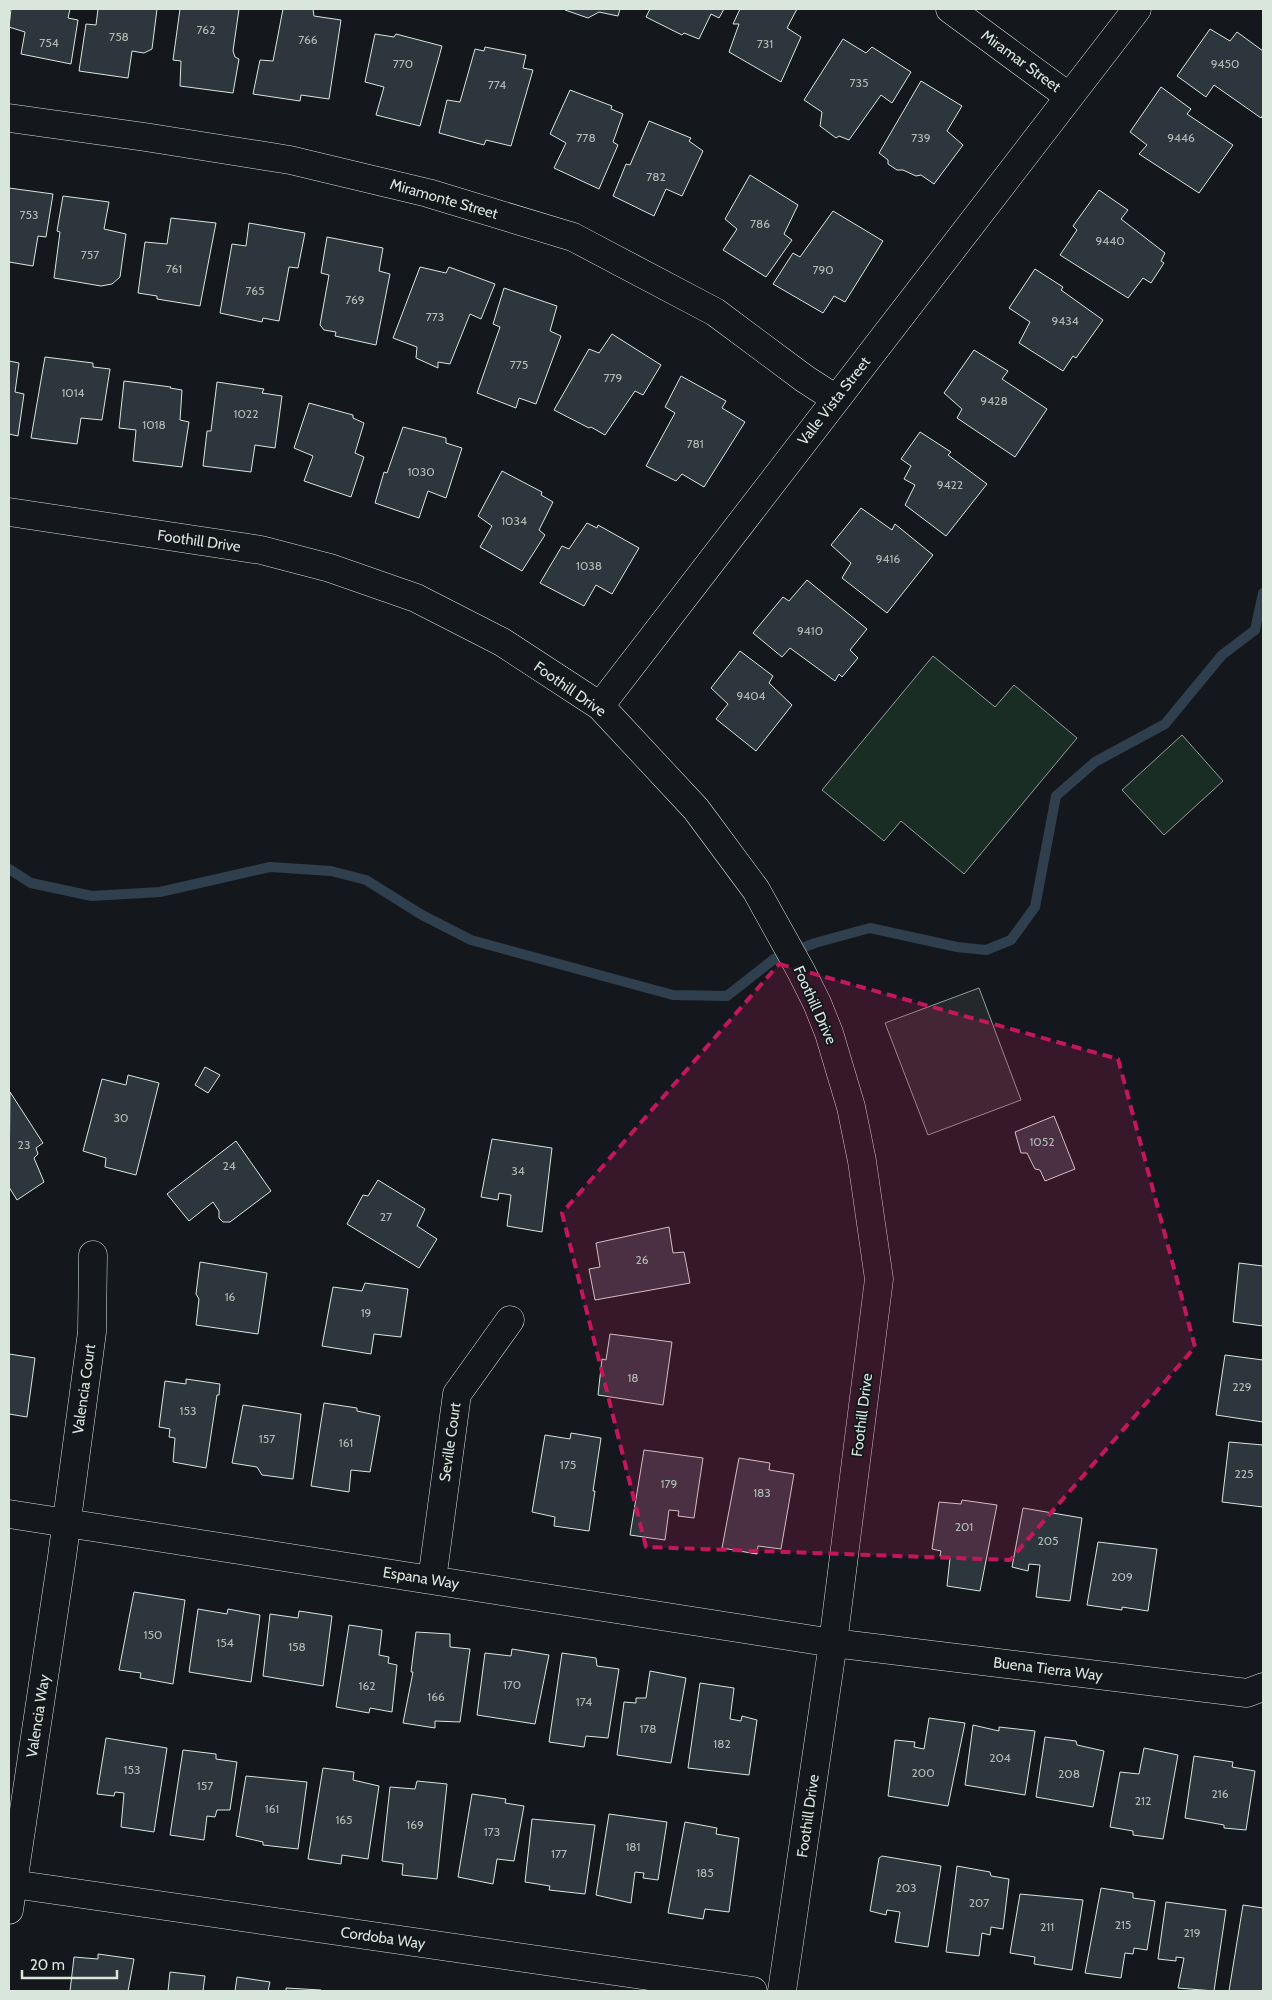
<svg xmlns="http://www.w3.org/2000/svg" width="1272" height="2000" viewBox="0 0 1272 2000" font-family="Cabin,sans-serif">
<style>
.green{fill:#1a2d24;stroke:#939e99}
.parking{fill:#24282b;stroke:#939e99}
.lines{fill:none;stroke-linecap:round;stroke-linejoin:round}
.stream{stroke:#2f3f4d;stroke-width:10}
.building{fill:#2c363c;stroke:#d8e6dc}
.street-casing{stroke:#d8e6dc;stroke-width:29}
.street{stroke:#14181c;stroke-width:28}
.marked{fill:#c2185b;fill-opacity:0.2;stroke:#c2185b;stroke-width:4;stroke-dasharray:10 6;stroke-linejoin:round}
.labels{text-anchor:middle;stroke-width:4;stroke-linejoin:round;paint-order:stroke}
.number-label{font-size:12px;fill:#adbab4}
.street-label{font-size:15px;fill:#d8e6dc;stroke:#14181c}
</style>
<rect width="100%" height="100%" fill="#14181c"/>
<path class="green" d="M 933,656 L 995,707 L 1014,685 L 1077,738 L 964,874 L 901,821 L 884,841 L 822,790 Z
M 1182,735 L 1223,781 L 1164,835 L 1122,790 Z"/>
<path class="parking" d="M 979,988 L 1021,1100 L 928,1135 L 885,1023 Z"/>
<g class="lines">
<path class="stream" d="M 9,869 L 31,883 L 92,896 L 160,892 L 270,867 L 331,871 L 366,880 L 422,915 L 471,940 L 673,995 L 727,996 L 774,959 L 815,943 L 870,928 L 957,947 L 986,950 L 1011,940 L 1035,907 L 1056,796 L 1095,762 L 1165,724 L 1222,655 L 1255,630 L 1263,593"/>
</g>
<path class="building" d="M 11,9 L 70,9 L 68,18 L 78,20 L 71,64 L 21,54 L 25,32 L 9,27 Z
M 98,9 L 157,9 L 152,49 L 144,53 L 132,51 L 128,78 L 79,71 L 86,24 L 96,25 Z
M 180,9 L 239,9 L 233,51 L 235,57 L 239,59 L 233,93 L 180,86 L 181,61 L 173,60 Z
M 283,9 L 313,9 L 314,16 L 341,20 L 329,99 L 301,95 L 300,101 L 253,94 L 260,60 L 273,61 Z
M 565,9 L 620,9 L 618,16 L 599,12 L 588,18 L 565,10 Z
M 650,9 L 724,9 L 719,18 L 711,14 L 699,39 L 684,33 L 682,35 L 646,17 Z
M 740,9 L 797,9 L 787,28 L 801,37 L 781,82 L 729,52 L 739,24 L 733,24 Z
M 1210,29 L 1230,41 L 1237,32 L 1263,51 L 1263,115 L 1261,118 L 1214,85 L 1206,97 L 1177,76 Z
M 375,34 L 394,37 L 396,34 L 442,46 L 420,126 L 376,115 L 384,87 L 365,82 Z
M 843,39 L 866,53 L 872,47 L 911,72 L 892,103 L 881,95 L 849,140 L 839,136 L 836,138 L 820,126 L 822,112 L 804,100 Z
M 485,47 L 526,55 L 523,68 L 533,70 L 511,146 L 486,140 L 484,145 L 439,133 L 447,100 L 460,102 L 475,49 L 484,51 Z
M 921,81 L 962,106 L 947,131 L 963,145 L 934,184 L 921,175 L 916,176 L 903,170 L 897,170 L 888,164 L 888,160 L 879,153 Z
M 1161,87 L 1191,109 L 1187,114 L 1233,145 L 1199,193 L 1139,154 L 1147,145 L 1130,132 Z
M 570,90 L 612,106 L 611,109 L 623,114 L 613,142 L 618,145 L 599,189 L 554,168 L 566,143 L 550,134 Z
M 649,121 L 691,138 L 689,141 L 703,151 L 682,196 L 666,189 L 654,216 L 613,196 L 626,164 L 630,165 Z
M 750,175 L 798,205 L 784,234 L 792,240 L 766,277 L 723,250 L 737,229 L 725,219 Z
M 9,188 L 53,194 L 46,237 L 38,236 L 33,266 L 9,262 Z
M 1099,190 L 1128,210 L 1121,219 L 1165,253 L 1161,261 L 1164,263 L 1151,283 L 1143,278 L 1128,298 L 1060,255 L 1077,230 L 1073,226 Z
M 63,196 L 109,202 L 104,229 L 126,234 L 120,277 L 112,284 L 101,286 L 54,278 L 60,232 L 57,231 Z
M 833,211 L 883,241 L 845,302 L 834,296 L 823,313 L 773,284 L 793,253 L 800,257 Z
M 171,218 L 216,223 L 200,306 L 157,299 L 157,296 L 138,293 L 145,242 L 167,244 Z
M 249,223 L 305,233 L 298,268 L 289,267 L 279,321 L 263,318 L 262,322 L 220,313 L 232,244 L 246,246 Z
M 327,237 L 383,248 L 379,271 L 390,274 L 376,345 L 335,336 L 336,332 L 324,330 L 320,325 L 329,275 L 321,273 Z
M 420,267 L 446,273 L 449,267 L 495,284 L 481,319 L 470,314 L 450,364 L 438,362 L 438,368 L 416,358 L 417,347 L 393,338 Z
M 1035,269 L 1063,287 L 1061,290 L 1103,320 L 1076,358 L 1073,356 L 1063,371 L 1019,343 L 1030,322 L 1009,308 Z
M 504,288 L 557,306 L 550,331 L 561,336 L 536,404 L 519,398 L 516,408 L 477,393 L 500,327 L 493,324 Z
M 612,334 L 661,365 L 643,395 L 635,391 L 605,435 L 591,427 L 589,428 L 554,410 L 589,349 L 599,353 Z
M 974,350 L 1008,371 L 1002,379 L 1047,409 L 1015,457 L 957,418 L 962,409 L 944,393 Z
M 45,357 L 93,363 L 93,367 L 110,369 L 102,420 L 81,418 L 77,444 L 31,438 Z
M 9,361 L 19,363 L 15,392 L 24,394 L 18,436 L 9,434 Z
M 681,376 L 726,401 L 722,408 L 745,422 L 704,487 L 682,474 L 676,481 L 646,466 L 675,413 L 665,407 Z
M 124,381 L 171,387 L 170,388 L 182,390 L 180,420 L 189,422 L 182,467 L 133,461 L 136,430 L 119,428 Z
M 217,382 L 264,389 L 262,393 L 282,396 L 275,448 L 255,445 L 251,472 L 203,466 L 207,431 L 211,431 Z
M 309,403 L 353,415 L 353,418 L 364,423 L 355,453 L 364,457 L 351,497 L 304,481 L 313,456 L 294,448 Z
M 403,427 L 446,438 L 446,443 L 462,448 L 446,498 L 428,491 L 419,518 L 375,503 L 384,472 L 387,473 Z
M 920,432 L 951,452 L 948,455 L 987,484 L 946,536 L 905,505 L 915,485 L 904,479 L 911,466 L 901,459 Z
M 502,471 L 542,492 L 541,495 L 553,502 L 539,530 L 545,535 L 522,571 L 480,547 L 492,526 L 478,516 Z
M 861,508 L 892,530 L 895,524 L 933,555 L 887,613 L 842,578 L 851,563 L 831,545 Z
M 587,523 L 597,528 L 598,525 L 639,548 L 612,594 L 596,585 L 584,606 L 540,583 L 562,546 L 569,549 Z
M 807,580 L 867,629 L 850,650 L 858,658 L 842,677 L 839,674 L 835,681 L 790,648 L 782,657 L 753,633 L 783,597 L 789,601 Z
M 740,651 L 773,676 L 769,683 L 792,705 L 756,751 L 716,719 L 728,704 L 711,688 Z
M 205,1067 L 220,1075 L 208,1093 L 195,1085 Z
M 128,1075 L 159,1083 L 136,1175 L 105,1167 L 106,1158 L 83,1151 L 102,1079 L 126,1085 Z
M 10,1092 L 43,1143 L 36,1148 L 38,1154 L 34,1158 L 44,1182 L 17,1200 L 9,1187 Z
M 1054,1116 L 1075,1169 L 1045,1181 L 1040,1170 L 1035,1169 L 1027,1153 L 1021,1153 L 1015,1132 Z
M 492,1139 L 552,1148 L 542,1232 L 507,1226 L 511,1195 L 499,1193 L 498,1200 L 481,1197 Z
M 236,1141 L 271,1191 L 230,1222 L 223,1222 L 219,1218 L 219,1211 L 213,1202 L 189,1221 L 167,1194 Z
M 378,1180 L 425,1209 L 417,1226 L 437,1239 L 419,1268 L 347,1224 L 363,1195 L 368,1196 Z
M 669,1227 L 673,1253 L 684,1252 L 690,1283 L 595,1300 L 589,1269 L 600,1267 L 596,1243 Z
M 200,1262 L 267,1273 L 258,1334 L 196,1325 L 199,1299 L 196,1294 Z
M 1239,1263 L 1263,1266 L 1263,1326 L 1233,1322 Z
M 365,1283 L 408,1289 L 401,1337 L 374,1334 L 371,1354 L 322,1346 L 333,1287 L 362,1291 Z
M 610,1334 L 672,1342 L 663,1405 L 598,1395 L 602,1359 L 606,1360 Z
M 9,1354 L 35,1358 L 27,1417 L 9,1414 Z
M 1225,1355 L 1263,1360 L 1263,1422 L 1216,1415 Z
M 186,1379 L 220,1384 L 219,1395 L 217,1395 L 206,1468 L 173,1462 L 175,1438 L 169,1437 L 170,1429 L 159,1427 L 165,1381 L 186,1384 Z
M 324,1403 L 357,1408 L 357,1411 L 380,1416 L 370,1472 L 351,1470 L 349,1492 L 311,1486 Z
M 243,1405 L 301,1414 L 293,1479 L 262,1475 L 257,1467 L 232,1463 Z
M 571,1433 L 601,1438 L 593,1491 L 595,1491 L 589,1531 L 554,1526 L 555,1517 L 532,1512 L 545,1435 L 570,1439 Z
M 1229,1442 L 1263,1445 L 1263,1507 L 1222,1502 Z
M 644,1450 L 703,1458 L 694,1518 L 678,1516 L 679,1511 L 669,1510 L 665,1540 L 630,1535 Z
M 739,1458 L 770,1463 L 769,1470 L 794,1474 L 781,1549 L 758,1546 L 757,1554 L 722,1548 Z
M 962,1500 L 997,1505 L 980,1591 L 947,1586 L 950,1558 L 940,1556 L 941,1551 L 932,1549 L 939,1502 L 961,1504 Z
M 1023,1508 L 1082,1518 L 1070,1601 L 1036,1597 L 1040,1565 L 1029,1564 L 1028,1571 L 1012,1567 Z
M 1098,1542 L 1157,1549 L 1148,1611 L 1122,1607 L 1122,1610 L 1087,1605 Z
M 134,1592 L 185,1600 L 173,1684 L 140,1678 L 141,1673 L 119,1670 Z
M 198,1609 L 227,1614 L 228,1609 L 260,1615 L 251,1682 L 189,1672 Z
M 299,1611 L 332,1616 L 323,1686 L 263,1676 L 270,1614 L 298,1618 Z
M 349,1625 L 382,1630 L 379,1655 L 389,1657 L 388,1663 L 397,1665 L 392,1712 L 370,1708 L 369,1713 L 336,1707 Z
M 416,1632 L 450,1634 L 450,1647 L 470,1649 L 460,1722 L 435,1721 L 435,1728 L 403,1723 L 413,1672 L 411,1672 Z
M 512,1649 L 549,1655 L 535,1724 L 477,1715 L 485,1653 L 511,1656 Z
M 562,1653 L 596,1658 L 597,1666 L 619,1669 L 608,1738 L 586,1736 L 584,1747 L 549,1742 Z
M 650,1671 L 686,1678 L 671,1763 L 617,1755 L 624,1702 L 636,1703 L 636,1698 L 646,1698 Z
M 700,1683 L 734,1688 L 730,1719 L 741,1721 L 742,1716 L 757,1720 L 749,1775 L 688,1768 Z
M 929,1718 L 965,1723 L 948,1806 L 888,1796 L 895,1740 L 915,1742 L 914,1747 L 924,1749 Z
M 973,1725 L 999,1731 L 999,1727 L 1035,1731 L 1025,1795 L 965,1785 Z
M 1045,1737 L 1076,1741 L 1077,1745 L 1104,1751 L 1093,1807 L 1036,1797 Z
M 106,1738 L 167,1748 L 154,1832 L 121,1827 L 124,1793 L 115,1792 L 114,1796 L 97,1794 Z
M 1144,1748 L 1178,1755 L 1163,1839 L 1133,1835 L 1133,1831 L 1110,1827 L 1120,1772 L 1139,1774 Z
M 183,1750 L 216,1754 L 216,1759 L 237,1762 L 230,1810 L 217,1810 L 215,1817 L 207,1816 L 204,1840 L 170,1835 Z
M 1194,1756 L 1233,1762 L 1232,1767 L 1255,1771 L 1246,1830 L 1224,1828 L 1224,1825 L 1185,1818 Z
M 323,1768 L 354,1772 L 353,1780 L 379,1786 L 368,1859 L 342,1855 L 341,1864 L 308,1859 Z
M 246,1776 L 307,1782 L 298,1849 L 263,1845 L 263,1842 L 236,1836 Z
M 417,1781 L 447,1784 L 437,1879 L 402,1875 L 403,1864 L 382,1861 L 390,1787 L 415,1789 Z
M 472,1794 L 506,1799 L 505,1803 L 524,1806 L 514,1861 L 497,1859 L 493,1884 L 458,1877 Z
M 609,1814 L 667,1822 L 658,1880 L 643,1878 L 644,1873 L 635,1872 L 631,1903 L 596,1895 Z
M 532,1819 L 595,1825 L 585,1894 L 549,1890 L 550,1886 L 525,1882 Z
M 685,1822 L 717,1828 L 716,1834 L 739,1838 L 729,1912 L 705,1909 L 703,1919 L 668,1913 Z
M 882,1856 L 941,1866 L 928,1947 L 895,1942 L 900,1912 L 887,1910 L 886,1915 L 870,1911 L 879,1858 Z
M 957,1866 L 990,1872 L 991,1876 L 1009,1879 L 1003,1929 L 991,1927 L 990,1935 L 982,1933 L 979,1956 L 946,1952 Z
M 1101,1888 L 1133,1893 L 1133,1898 L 1155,1901 L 1147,1950 L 1134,1948 L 1133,1954 L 1125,1953 L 1121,1978 L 1085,1973 Z
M 1020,1894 L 1083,1900 L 1072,1970 L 1034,1964 L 1035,1957 L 1010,1953 Z
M 1166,1902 L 1226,1910 L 1214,1991 L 1178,1988 L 1184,1958 L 1176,1957 L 1176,1961 L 1158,1959 Z
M 1243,1905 L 1263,1908 L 1263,1991 L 1229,1991 Z
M 98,1954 L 134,1959 L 128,1991 L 70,1991 L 74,1957 L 98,1959 Z
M 170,1972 L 205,1976 L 203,1991 L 168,1991 Z
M 237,1977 L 270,1982 L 268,1991 L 235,1991 Z
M 286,1988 L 321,1990 L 321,1991 L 286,1991 Z"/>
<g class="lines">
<g class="street-casing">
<path id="street" d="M 950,9 L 1068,96
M 9,118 L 145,137 L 290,160 L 428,193 L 573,237 L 715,312 L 805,379 L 836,399
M 9,512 L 261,550 L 330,568 L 416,598 L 502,642 L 600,706 L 696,809 L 756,890 L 801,971 L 817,1003 L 829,1033 L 851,1107 L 862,1161 L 879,1279 L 833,1643 L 782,1991
M 600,706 L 1137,9
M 9,1514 L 833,1643 L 1247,1693 L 1263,1687
M 432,1580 L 457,1394 L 510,1320
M 13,1884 L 753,1991
M 9,1910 L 62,1557 L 92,1332 L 93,1255"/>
</g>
<use href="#street" class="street"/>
</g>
<path class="marked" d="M 779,964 L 1118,1059 L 1195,1347 L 1010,1560 L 646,1547 L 562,1213 Z"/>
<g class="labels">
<g class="number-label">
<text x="206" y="34">762</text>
<text x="119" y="41">758</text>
<text x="308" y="44">766</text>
<text x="49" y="47">754</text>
<text x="765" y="48">731</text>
<text x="403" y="68">770</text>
<text x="1225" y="68">9450</text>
<text x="859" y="87">735</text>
<text x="497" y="89">774</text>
<text x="586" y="142">778</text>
<text x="921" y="142">739</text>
<text x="1181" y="142">9446</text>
<text x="656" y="181">782</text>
<text x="29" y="219">753</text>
<text x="760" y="228">786</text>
<text x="1110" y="245">9440</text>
<text x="90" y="259">757</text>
<text x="174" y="273">761</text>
<text x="823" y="274">790</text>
<text x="255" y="295">765</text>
<text x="355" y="304">769</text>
<text x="435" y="321">773</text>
<text x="1065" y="325">9434</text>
<text x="519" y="369">775</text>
<text x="613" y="382">779</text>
<text x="73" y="397">1014</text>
<text x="994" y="405">9428</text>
<text x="246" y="418">1022</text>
<text x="154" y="429">1018</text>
<text x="695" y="448">781</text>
<text x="421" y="476">1030</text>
<text x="950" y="489">9422</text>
<text x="514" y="525">1034</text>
<text x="888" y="563">9416</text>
<text x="589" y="570">1038</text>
<text x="810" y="635">9410</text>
<text x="751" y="700">9404</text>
<text x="121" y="1122">30</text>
<text x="1042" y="1146">1052</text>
<text x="24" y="1149">23</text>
<text x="229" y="1170">24</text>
<text x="518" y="1175">34</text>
<text x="386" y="1221">27</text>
<text x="642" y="1264">26</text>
<text x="230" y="1301">16</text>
<text x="366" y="1317">19</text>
<text x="633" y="1382">18</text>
<text x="1242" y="1391">229</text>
<text x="188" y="1415">153</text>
<text x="267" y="1443">157</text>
<text x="346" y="1447">161</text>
<text x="568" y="1469">175</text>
<text x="1244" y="1478">225</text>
<text x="669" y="1488">179</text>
<text x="762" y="1497">183</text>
<text x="964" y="1531">201</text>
<text x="1048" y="1545">205</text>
<text x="1122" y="1581">209</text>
<text x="153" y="1639">150</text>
<text x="225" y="1647">154</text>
<text x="297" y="1651">158</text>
<text x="512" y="1689">170</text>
<text x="367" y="1690">162</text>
<text x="436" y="1701">166</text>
<text x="584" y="1706">174</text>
<text x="648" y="1733">178</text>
<text x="722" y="1748">182</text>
<text x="1000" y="1762">204</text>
<text x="132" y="1774">153</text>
<text x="923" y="1777">200</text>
<text x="1069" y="1778">208</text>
<text x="205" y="1790">157</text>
<text x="1220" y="1798">216</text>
<text x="1143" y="1805">212</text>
<text x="272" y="1813">161</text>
<text x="344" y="1824">165</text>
<text x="415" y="1829">169</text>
<text x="492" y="1836">173</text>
<text x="633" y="1851">181</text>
<text x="559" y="1858">177</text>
<text x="705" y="1877">185</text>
<text x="906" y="1892">203</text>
<text x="979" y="1907">207</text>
<text x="1123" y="1929">215</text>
<text x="1047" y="1931">211</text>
<text x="1192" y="1937">219</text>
</g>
<g class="street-label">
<text transform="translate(1021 61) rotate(36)" y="5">Miramar Street</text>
<text transform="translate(444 199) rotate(16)" y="5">Miramonte Street</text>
<text transform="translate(834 401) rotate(-52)" y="5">Valle Vista Street</text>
<text transform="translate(199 541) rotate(8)" y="5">Foothill Drive</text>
<text transform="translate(570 689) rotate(35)" y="5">Foothill Drive</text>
<text transform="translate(815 1005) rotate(66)" y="5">Foothill Drive</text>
<text transform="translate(84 1389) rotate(-82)" y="5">Valencia Court</text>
<text transform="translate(862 1415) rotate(-83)" y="5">Foothill Drive</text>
<text transform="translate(450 1442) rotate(-82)" y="5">Seville Court</text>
<text transform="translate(421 1578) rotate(9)" y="5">Espana Way</text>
<text transform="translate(1048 1669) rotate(7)" y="5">Buena Tierra Way</text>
<text transform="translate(38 1716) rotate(-81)" y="5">Valencia Way</text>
<text transform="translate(808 1816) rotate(-82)" y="5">Foothill Drive</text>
<text transform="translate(383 1938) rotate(8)" y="5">Cordoba Way</text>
</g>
</g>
<rect width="1272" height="2000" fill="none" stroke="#d8e6dc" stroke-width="20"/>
<path d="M22 1970v8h95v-8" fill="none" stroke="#d8e6dc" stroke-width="2.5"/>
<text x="30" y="1970" font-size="15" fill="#d8e6dc" stroke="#14181c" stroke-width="4" paint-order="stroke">20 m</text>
</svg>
